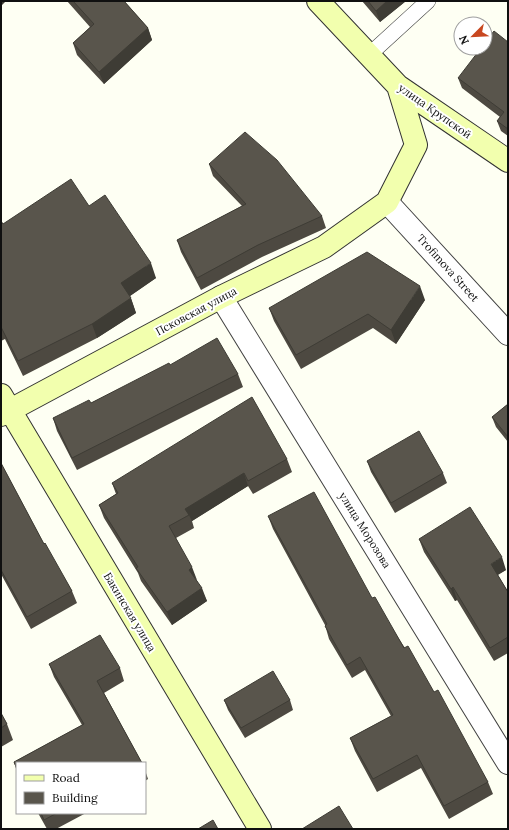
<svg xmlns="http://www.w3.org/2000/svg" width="509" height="830" viewBox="0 0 509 830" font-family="Lora,serif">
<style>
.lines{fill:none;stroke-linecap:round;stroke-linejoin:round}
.lane-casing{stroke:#434343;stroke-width:16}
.street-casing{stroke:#434343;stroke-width:24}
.secondary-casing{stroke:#323232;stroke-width:24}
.lane{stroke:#fff;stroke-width:15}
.street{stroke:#fff;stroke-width:22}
.secondary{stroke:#f2ffae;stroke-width:22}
.wall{fill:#4d4941}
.shaded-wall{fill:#3e3c35}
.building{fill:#59554c;stroke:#3e3c35}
.labels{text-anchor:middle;stroke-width:4;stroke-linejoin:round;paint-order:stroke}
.street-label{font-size:11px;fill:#101010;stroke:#fff}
</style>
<rect width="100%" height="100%" fill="#fefff3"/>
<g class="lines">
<g class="lane-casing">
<path id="lane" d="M 369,55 L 428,1"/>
</g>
<g class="street-casing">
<path id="street" d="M 387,202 L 508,334
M 221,297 L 508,763"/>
</g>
<g class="secondary-casing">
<path id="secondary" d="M 318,1 L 398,86 L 508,161
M 1,395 L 260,829
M 1,415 L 221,297 L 324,247 L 387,202 L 416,145 L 398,86"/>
</g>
<use href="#lane" class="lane"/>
<use href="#street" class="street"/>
<use href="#secondary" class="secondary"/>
</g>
<path class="wall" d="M 67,1 L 124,1 L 148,28 L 152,40 L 104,84 L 77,55 L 73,43 L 90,27 Z
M 362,1 L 406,1 L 380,22 Z
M 508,42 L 508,136 L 501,131 L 497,121 L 500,117 L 462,88 L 458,78 Z
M 209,164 L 322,216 L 326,228 L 262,257 L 201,290 L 181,252 L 177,240 L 242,206 L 213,176 Z
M 89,206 L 156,278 L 130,296 L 136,313 L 97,338 L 23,376 L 5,339 L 1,341 L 1,221 L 3,224 Z
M 425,300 L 396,344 L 373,328 L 301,369 L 274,321 L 269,308 Z
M 170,365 L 238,374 L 243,387 L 77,470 L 57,431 L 53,418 L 91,403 Z
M 508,404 L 508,442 L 496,427 L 492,417 Z
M 287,459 L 292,472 L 253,494 L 248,486 L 192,521 L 194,528 L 176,538 L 207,601 L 172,625 L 141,581 L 138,573 L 104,518 L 99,505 L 116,494 L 112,483 Z
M 367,461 L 443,473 L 447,483 L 395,513 L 371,472 Z
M 1,463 L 44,544 L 72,591 L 77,603 L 31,629 L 1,574 Z
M 268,516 L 372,598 L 434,692 L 488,782 L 493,794 L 449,819 L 421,768 L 377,792 L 355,751 L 350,738 L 391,716 L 365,670 L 352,678 L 329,639 L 325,625 L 273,529 Z
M 419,539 L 506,570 L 498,575 L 508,592 L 508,653 L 494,661 L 457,600 L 455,601 L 424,552 Z
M 49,664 L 120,668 L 124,681 L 104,693 L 142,763 L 17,763 L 17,772 L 14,762 L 82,725 L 54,677 Z
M 224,700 L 290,700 L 293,710 L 245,738 L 228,710 Z
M 1,713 L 7,724 L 13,740 L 1,747 Z
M 145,770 L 148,779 L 145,781 Z
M 38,813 L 86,813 L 56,829 L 47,829 Z"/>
<path class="shaded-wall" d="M 1,1 L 6,1 L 1,6 Z
M 387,1 L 406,1 L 380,22 L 376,11 Z
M 148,28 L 152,40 L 104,84 L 99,72 Z
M 151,263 L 156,278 L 127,298 L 121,283 Z
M 420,286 L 425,300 L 396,344 L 391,330 Z
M 131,298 L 136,313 L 97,338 L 92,324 Z
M 244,473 L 248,486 L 192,521 L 189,515 L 185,509 Z
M 502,557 L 506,570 L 495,576 L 491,564 Z
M 192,567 L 197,580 L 189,570 Z
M 453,587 L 457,600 L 455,601 L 451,589 Z
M 202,588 L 207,601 L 172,625 L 167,612 Z"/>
<path class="building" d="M 73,1 L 124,1 L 148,28 L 99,72 L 73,43 L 94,24 Z
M 368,1 L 387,1 L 376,11 Z
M 494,31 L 508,42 L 508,129 L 497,121 L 504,112 L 458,78 L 481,48 L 485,48 L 485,42 Z
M 245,132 L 277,160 L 322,216 L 258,245 L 197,278 L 177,240 L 246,204 L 209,164 Z
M 71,179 L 89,206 L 105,195 L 151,263 L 121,283 L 131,298 L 92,324 L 18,361 L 1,327 L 1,221 L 3,224 Z
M 367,252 L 420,286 L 391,330 L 368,314 L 296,355 L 269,308 Z
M 217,338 L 238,374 L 72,458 L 53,418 L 89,400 L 91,403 L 169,363 L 170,365 Z
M 252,397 L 287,459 L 248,481 L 244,473 L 185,509 L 189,515 L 169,526 L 192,567 L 189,570 L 202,588 L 167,612 L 136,568 L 138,567 L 99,505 L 118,493 L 112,483 Z
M 508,404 L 508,437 L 492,417 Z
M 419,431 L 443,473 L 391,503 L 367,461 Z
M 1,463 L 44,544 L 45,543 L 72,591 L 27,617 L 1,570 Z
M 314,492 L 372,598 L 375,597 L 404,648 L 408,646 L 434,692 L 438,690 L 488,782 L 444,806 L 417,755 L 373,779 L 350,738 L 393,715 L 360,657 L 347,665 L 325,626 L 327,624 L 268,516 Z
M 470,507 L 502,557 L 491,564 L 508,592 L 508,637 L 490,648 L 453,587 L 451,589 L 419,539 Z
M 100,635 L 120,668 L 97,681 L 142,763 L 17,763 L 17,769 L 14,762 L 84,724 L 49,664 Z
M 273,671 L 290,700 L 241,728 L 224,700 Z
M 1,713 L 7,724 L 1,728 Z
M 339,806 L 353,829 L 302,829 Z
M 41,813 L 57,813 L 44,820 Z
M 213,820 L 218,829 L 198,829 Z"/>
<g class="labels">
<g class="street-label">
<text transform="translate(435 111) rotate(35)" y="4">улица Крупской</text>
<text transform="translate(448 268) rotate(48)" y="4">Trofimova Street</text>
<text transform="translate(196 311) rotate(-28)" y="4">Псковская улица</text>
<text transform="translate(365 530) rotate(58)" y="4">улица Морозова</text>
<text transform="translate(130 612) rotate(59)" y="4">Бакинская улица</text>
</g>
</g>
<rect width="509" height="830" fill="none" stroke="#101010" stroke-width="4"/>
<rect x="16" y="762" width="130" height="52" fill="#ffffff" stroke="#9f9f9f"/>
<rect x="24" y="775" width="20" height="6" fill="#f2ffae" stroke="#9f9f9f"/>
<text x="52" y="782" font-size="12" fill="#101010">Road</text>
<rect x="24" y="792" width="20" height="12" fill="#59554c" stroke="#9f9f9f"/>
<text x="52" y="802" font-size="12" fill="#101010">Building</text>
<g transform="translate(473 36) rotate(246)"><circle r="19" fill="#ffffff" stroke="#9f9f9f"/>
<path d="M0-3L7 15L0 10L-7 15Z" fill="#c84720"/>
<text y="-6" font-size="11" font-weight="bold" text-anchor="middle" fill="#101010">N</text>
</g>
</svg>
